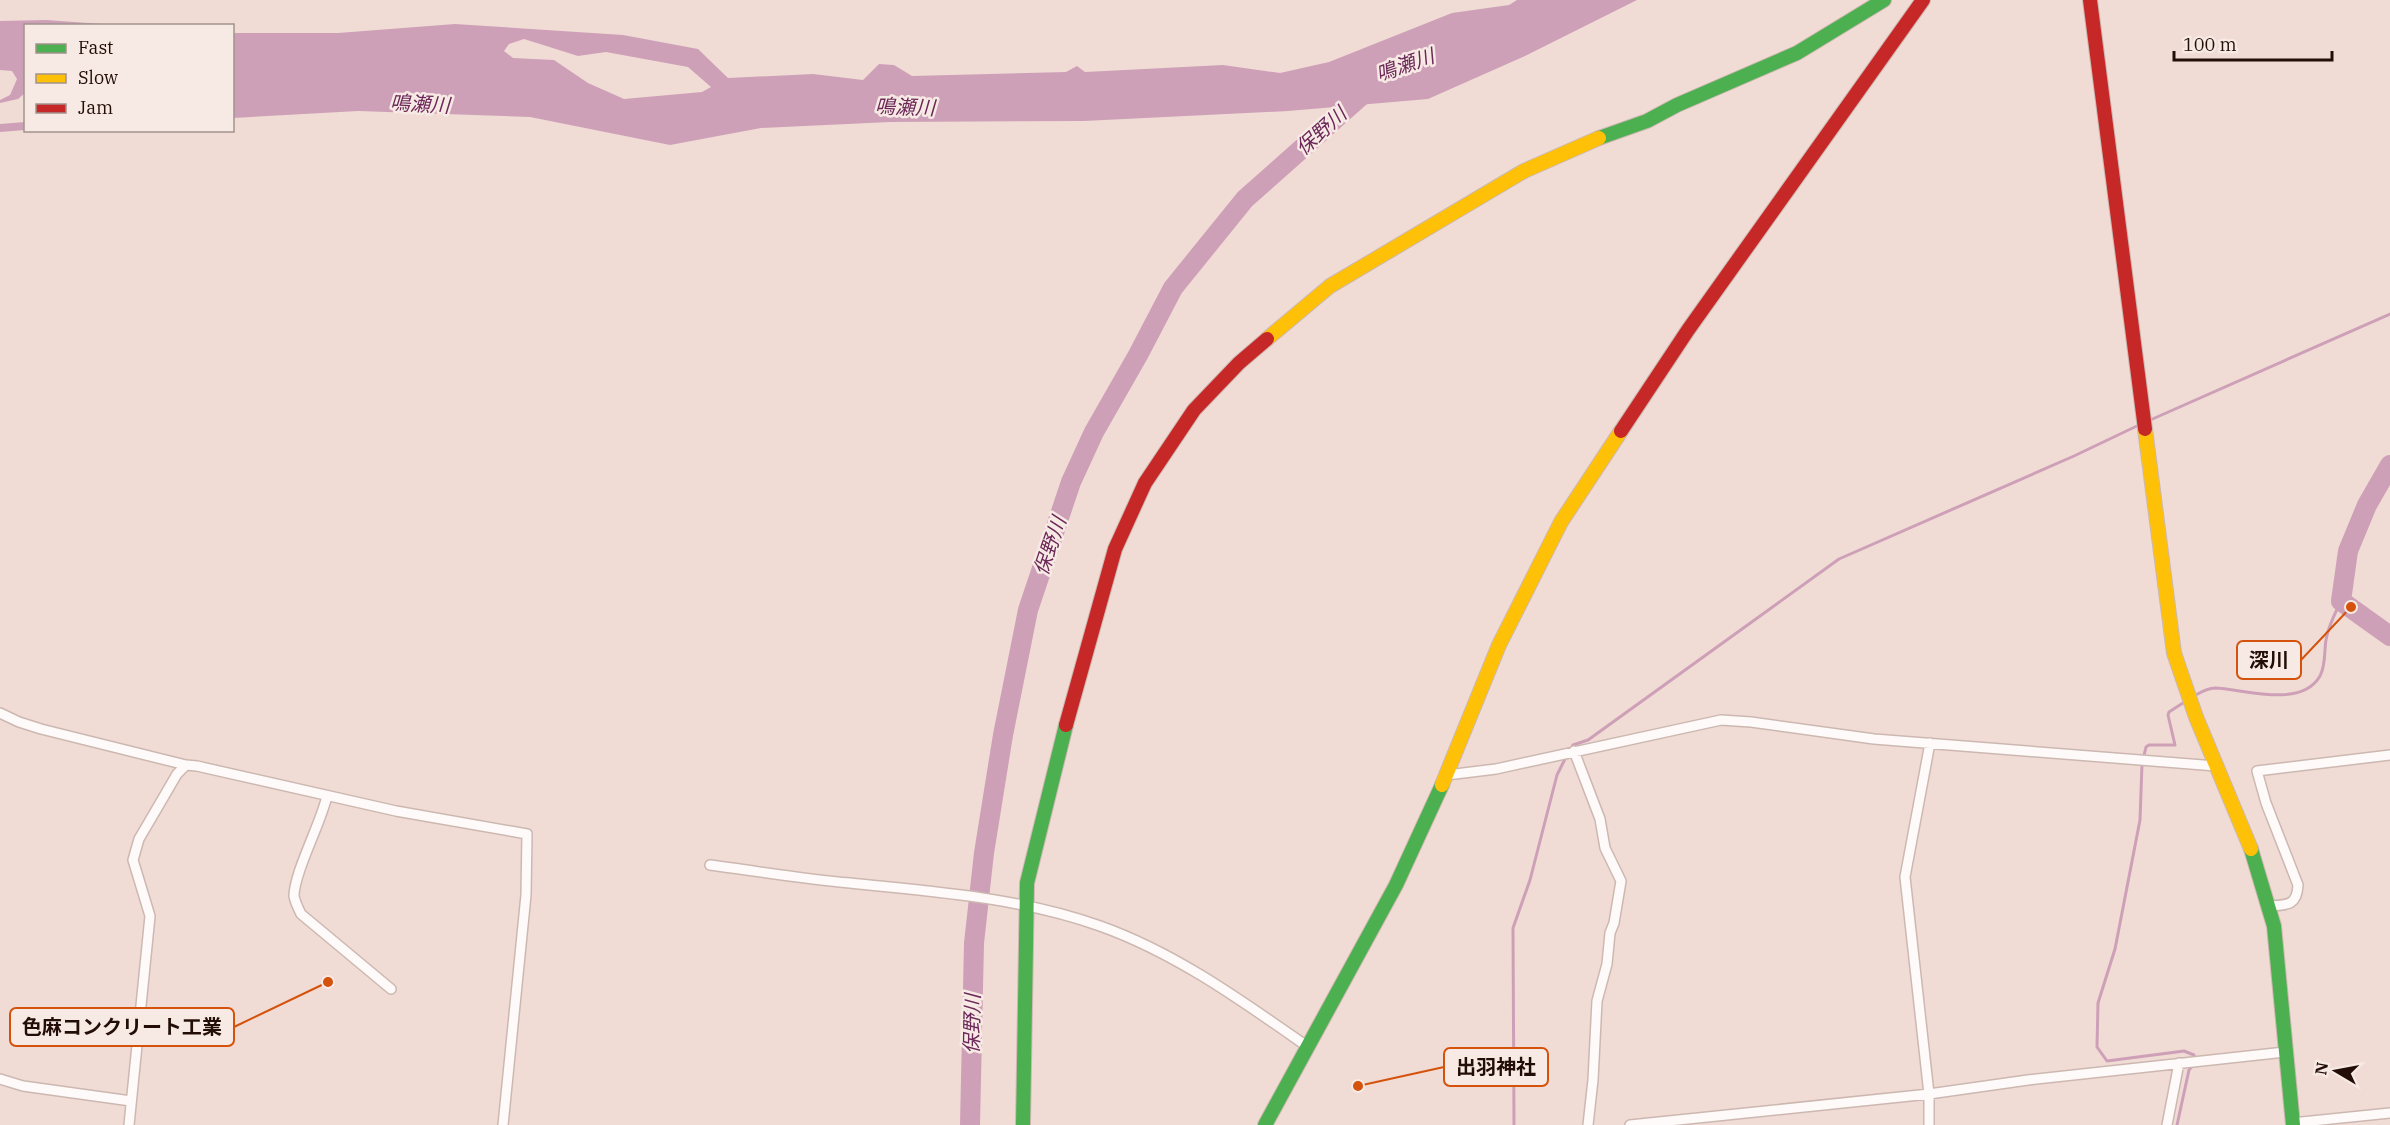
<svg xmlns="http://www.w3.org/2000/svg" width="2390" height="1125" viewBox="0 0 2390 1125" font-family="'IBM Plex Serif','Noto Sans JP',serif">
<style>
.water{fill:#cea0b8;fill-rule:evenodd}
.lines{fill:none;stroke-linecap:round;stroke-linejoin:round}
.stream{stroke:#cea0b8;stroke-width:3}
.river{stroke:#cea0b8;stroke-width:20}
.street-casing{stroke:#cdb8b1;stroke-width:12}
.fast-casing{stroke:#cdb8b1;stroke-width:16}
.slow-casing{stroke:#cdb8b1;stroke-width:16}
.jam-casing{stroke:#cdb8b1;stroke-width:16}
.street{stroke:#fdfaf9;stroke-width:9}
.fast{stroke:#4caf50;stroke-width:14}
.slow{stroke:#ffc107;stroke-width:14}
.jam{stroke:#c62828;stroke-width:14}
.labels{text-anchor:middle;stroke-width:5;stroke-linejoin:round;paint-order:stroke}
.water-label{font-size:20px;font-style:italic;fill:#6c2858;stroke:#f7eae5}
.leader{fill:none;stroke:#d4520c;stroke-width:2}
.callout-dot{fill:#d4520c;stroke:#f7eae5;stroke-width:2}
.callout{fill:#f7eae5;stroke:#d4520c;stroke-width:2}
.callout-label{font-size:20px;text-anchor:middle;font-weight:bold;fill:#230e07}
</style>
<rect width="100%" height="100%" fill="#f0dcd5"/>
<path class="water" d="M 1517,0 L 1637,0 L 1525,56 L 1428,99 L 1288,111 L 1084,121 L 890,122 L 761,128 L 670,145 L 530,117 L 358,111 L 233,118 L 233,33 L 338,33 L 455,24 L 623,35 L 698,49 L 728,78 L 813,74 L 863,80 L 879,64 L 894,65 L 912,76 L 1066,72 L 1077,66 L 1085,72 L 1223,65 L 1280,73 L 1329,62 L 1452,13 L 1509,5 ZM 524,39 L 578,56 L 606,52 L 688,67 L 711,87 L 702,92 L 624,99 L 588,83 L 554,60 L 513,58 L 504,51 L 509,44 Z
M 46,20 L 116,25 L 26,26 L 25,93 L 18,99 L 0,103 L 0,100 L 10,95 L 17,79 L 12,71 L 0,70 L 0,21 Z
M 25,122 L 25,130 L 0,132 L 0,124 Z"/>
<g class="lines">
<path class="stream" d="M 2148,421 L 2390,314
M 2194,696 C 2201,692 2207,688 2215,688 C 2244,689 2301,709 2320,676 C 2326,665 2324,651 2326,640 C 2328,627 2335,613 2341,601
M 1571,749 L 1573,745 L 1588,740 L 1839,559 L 2074,456 L 2139,425
M 1514,1125 L 1513,928 L 1530,880 L 1557,775 L 1566,757
M 2177,1125 L 2189,1070 L 2194,1064 L 2194,1055 L 2184,1051 L 2107,1061 L 2097,1047 L 2098,1003 L 2115,949 L 2140,820 L 2142,764 L 2146,747 L 2149,745 L 2175,745 L 2168,715 L 2169,712 L 2186,701"/>
<path class="river" d="M 2390,465 L 2367,505 L 2348,551 L 2341,601 L 2390,636
M 970,1125 L 974,943 L 984,853 L 1003,735 L 1028,610 L 1071,482 L 1094,432 L 1138,355 L 1173,288 L 1245,199 L 1370,88"/>
<g class="street-casing">
<path id="street" d="M 0,713 L 19,722 L 41,729 L 186,765 L 197,766 L 396,811 L 527,834 L 526,895 L 503,1125
M 1574,751 L 1600,819 L 1605,848 L 1621,881 L 1614,923 L 1610,933 L 1607,964 L 1597,1001 L 1593,1080 L 1588,1125
M 1447,775 L 1496,769 L 1721,720 L 1751,722 L 1874,739 L 2216,766
M 327,796 C 321,823 294,873 294,896 C 295,902 298,908 301,914 L 391,989
M 710,865 C 757,871 803,879 850,883 C 935,892 1018,897 1100,926 C 1176,953 1242,1001 1308,1047
M 2269,906 C 2287,905 2297,906 2298,885 L 2266,803 L 2257,771 L 2390,755
M 0,1079 L 23,1086 L 131,1101
M 2292,1123 L 2390,1113
M 129,1125 L 150,916 L 133,860 L 139,839 L 156,810 L 177,774 L 186,765
M 1630,1125 L 1929,1094 L 2028,1080 L 2285,1052
M 1929,1125 L 1929,1094 L 1905,877 L 1930,743
M 2167,1125 L 2179,1063"/>
</g>
<g class="fast-casing">
<path id="fast" d="M 1599,138 L 1647,121 L 1677,105 L 1797,53 L 1884,0
M 2251,849 L 2274,926 L 2293,1125
M 1023,1125 L 1027,883 L 1066,725
M 1265,1125 L 1396,885 L 1442,785"/>
</g>
<g class="slow-casing">
<path id="slow" d="M 1267,339 L 1330,286 L 1524,171 L 1599,138
M 2145,429 L 2174,653 L 2196,717 L 2251,849
M 1442,785 L 1499,645 L 1561,522 L 1621,431"/>
</g>
<g class="jam-casing">
<path id="jam" d="M 2090,0 L 2145,429
M 1621,431 L 1688,330 L 1923,0
M 1066,725 L 1115,549 L 1145,483 L 1194,410 L 1239,363 L 1267,339"/>
</g>
<use href="#street" class="street"/>
<use href="#fast" class="fast"/>
<use href="#slow" class="slow"/>
<use href="#jam" class="jam"/>
</g>
<g class="labels">
<g class="water-label">
<text transform="translate(1405 65) rotate(-19)" y="7">鳴瀬川</text>
<text transform="translate(420 104) rotate(3)" y="7">鳴瀬川</text>
<text transform="translate(905 107) rotate(2)" y="7">鳴瀬川</text>
<text transform="translate(1321 131) rotate(-42)" y="7">保野川</text>
<text transform="translate(1050 546) rotate(-71)" y="7">保野川</text>
<text transform="translate(972 1024) rotate(-89)" y="7">保野川</text>
</g>
</g>
<path class="leader" d="M2351 607L2301 660M328 982L234 1027M1358 1086L1444 1067"/>
<g class="callout-dot">
<circle cx="2351" cy="607" r="6"/>
<circle cx="328" cy="982" r="6"/>
<circle cx="1358" cy="1086" r="6"/>
</g>
<g class="callout">
<rect x="2237" y="641" width="64" height="38" rx="6"/>
<rect x="10" y="1008" width="224" height="38" rx="6"/>
<rect x="1444" y="1048" width="104" height="38" rx="6"/>
</g>
<g class="callout-label">
<text x="2269" y="667">深川</text>
<text x="122" y="1034">色麻コンクリート工業</text>
<text x="1496" y="1074">出羽神社</text>
</g>
<rect x="24" y="24" width="210" height="108" fill="#f7eae5" stroke="#a2928c" stroke-width="1.5"/>
<rect x="36" y="44" width="30" height="9" fill="#4caf50" stroke="#a2928c" stroke-width="1.5"/>
<text x="78" y="54" font-size="18" fill="#230e07">Fast</text>
<rect x="36" y="74" width="30" height="9" fill="#ffc107" stroke="#a2928c" stroke-width="1.5"/>
<text x="78" y="84" font-size="18" fill="#230e07">Slow</text>
<rect x="36" y="104" width="30" height="9" fill="#c62828" stroke="#a2928c" stroke-width="1.5"/>
<text x="78" y="114" font-size="18" fill="#230e07">Jam</text>
<g transform="translate(2336 1071) rotate(280)" stroke="#f7eae5" stroke-width="4.5" paint-order="stroke">
<path d="M0-4.5L10 22L0 15L-10 22Z" fill="#230e07"/>
<text y="-9" font-size="16" font-weight="bold" text-anchor="middle" fill="#230e07">N</text>
</g>
<path d="M2174 51v9h158v-9" fill="none" stroke="#230e07" stroke-width="3"/>
<text x="2183" y="51" font-size="18" fill="#230e07" stroke="#f7eae5" stroke-width="4.5" paint-order="stroke">100 m</text>
</svg>
